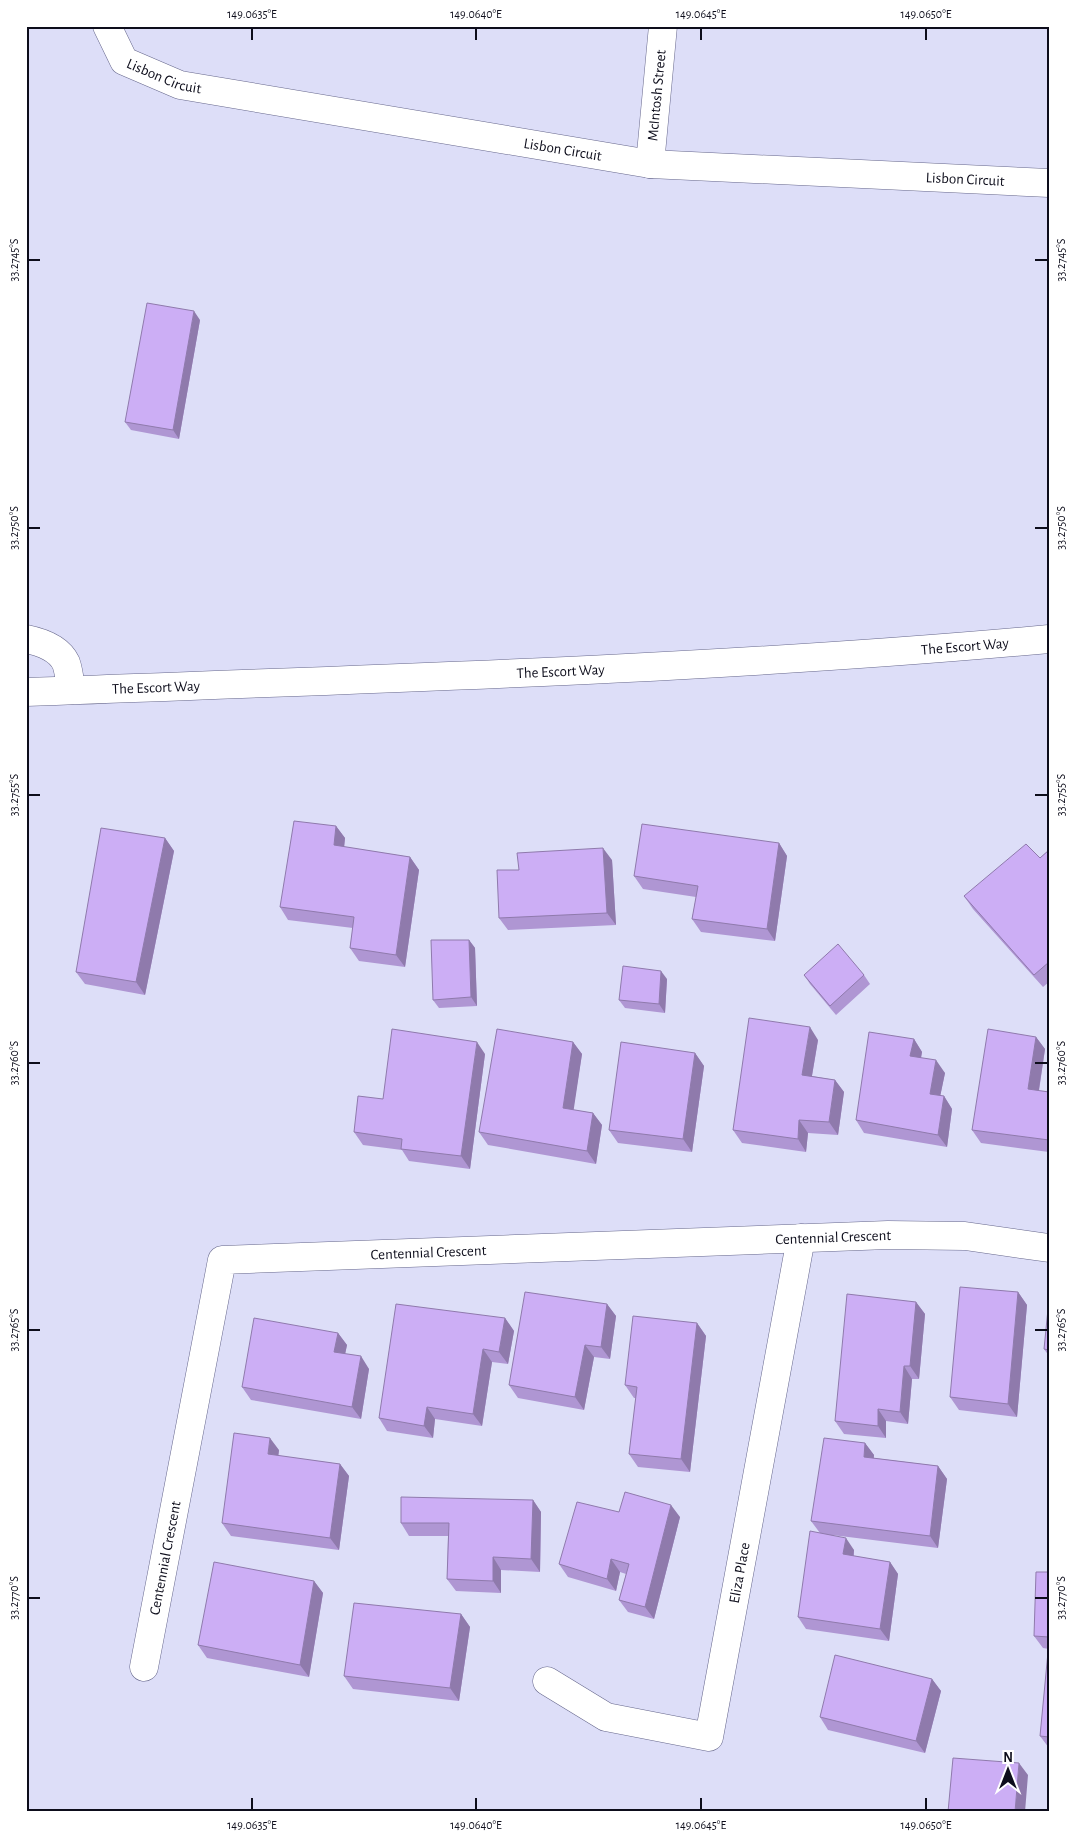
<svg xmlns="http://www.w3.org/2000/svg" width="1075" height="1838" viewBox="0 0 1075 1838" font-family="'Alegreya Sans',sans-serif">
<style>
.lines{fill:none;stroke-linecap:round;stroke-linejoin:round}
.minor-casing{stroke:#66678c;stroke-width:29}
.secondary-casing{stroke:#66678c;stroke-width:29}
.minor{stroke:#fff;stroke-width:28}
.secondary{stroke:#fff;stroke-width:28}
.wall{fill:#af96d3}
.shaded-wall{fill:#8f7aac}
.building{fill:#ccaef5;stroke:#8f7aac}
.ticks{fill:none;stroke:#0d0d1b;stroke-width:2}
.labels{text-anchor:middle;stroke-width:5;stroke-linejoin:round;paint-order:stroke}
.street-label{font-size:15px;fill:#0d0d1b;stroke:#fff}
.neatline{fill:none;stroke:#0d0d1b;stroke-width:2}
.ticks-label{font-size:12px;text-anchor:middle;fill:#0d0d1b}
</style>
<rect width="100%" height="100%" fill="#dddef8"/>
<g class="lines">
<g class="minor-casing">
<g id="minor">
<path id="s1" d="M 107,26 L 124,61 L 180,85 L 650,164 L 1049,183"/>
<path id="s2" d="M 650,164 L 663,26"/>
<path d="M 26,639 C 41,642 59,648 66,663 C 69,671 70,682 71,690"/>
<path id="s3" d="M 144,1667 L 222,1260 L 888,1235 L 965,1236 L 1049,1248"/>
<path id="s4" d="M 547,1681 L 606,1717 L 709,1737 L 801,1238"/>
</g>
</g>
<g class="secondary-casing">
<g id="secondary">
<path id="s5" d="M 26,692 C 367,679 709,670 1049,639"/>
</g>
</g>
<use href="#minor" class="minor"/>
<use href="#secondary" class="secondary"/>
</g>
<path class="wall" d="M 200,320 L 179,439 L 131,430 L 125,422 Z
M 336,826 L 345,838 L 344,847 L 410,857 L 419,870 L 405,967 L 359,961 L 350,948 L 353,928 L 288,920 L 280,907 Z
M 165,838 L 174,851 L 145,995 L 85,984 L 76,972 Z
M 779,843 L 787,856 L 775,941 L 701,932 L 692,919 L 696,897 L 643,889 L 634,876 Z
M 1049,850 L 1049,982 L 1043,987 L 973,909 L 964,896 L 1040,858 Z
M 612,860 L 616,925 L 508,930 L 499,918 L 519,870 Z
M 469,940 L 475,948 L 477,1006 L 439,1008 L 433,1000 Z
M 804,975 L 864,975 L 870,984 L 836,1015 L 810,984 Z
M 667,979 L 665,1013 L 625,1008 L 619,1000 Z
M 1036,1037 L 1045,1049 L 1039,1091 L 1049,1092 L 1049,1152 L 981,1143 L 972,1130 Z
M 914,1039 L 922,1052 L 921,1058 L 945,1073 L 940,1096 L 944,1096 L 952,1109 L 947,1147 L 864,1133 L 856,1120 Z
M 818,1040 L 812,1076 L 835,1080 L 844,1092 L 838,1135 L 808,1133 L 806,1152 L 742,1143 L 733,1130 Z
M 573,1042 L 582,1054 L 573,1110 L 593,1113 L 602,1125 L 596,1164 L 488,1145 L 479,1132 Z
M 695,1053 L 704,1066 L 692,1152 L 618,1143 L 609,1130 Z
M 485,1054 L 470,1169 L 409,1161 L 402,1150 L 363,1145 L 354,1132 L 383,1099 Z
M 1018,1292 L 1027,1305 L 1017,1417 L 959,1410 L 950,1397 Z
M 916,1302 L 925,1314 L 919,1379 L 912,1379 L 908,1424 L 886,1421 L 886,1438 L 844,1434 L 835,1421 Z
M 607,1304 L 616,1316 L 610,1359 L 594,1357 L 584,1410 L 518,1398 L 509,1385 Z
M 1049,1309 L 1049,1356 L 1044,1349 Z
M 505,1318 L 514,1331 L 508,1364 L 492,1362 L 482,1426 L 435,1419 L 433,1438 L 387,1431 L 379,1418 Z
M 697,1323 L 706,1336 L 690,1472 L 638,1467 L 629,1454 L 636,1398 L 634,1398 L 625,1385 Z
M 338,1333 L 347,1345 L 345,1354 L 369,1369 L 361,1419 L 251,1400 L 242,1387 Z
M 865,1443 L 874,1455 L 874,1458 L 938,1466 L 947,1479 L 938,1548 L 832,1535 L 854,1550 L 854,1556 L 890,1562 L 898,1574 L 889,1641 L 806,1629 L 798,1617 L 820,1533 L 811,1521 Z
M 279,1450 L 278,1456 L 340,1464 L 349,1476 L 339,1550 L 231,1536 L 222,1523 Z
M 533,1500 L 541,1512 L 540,1572 L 501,1570 L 501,1593 L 456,1591 L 447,1579 L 448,1536 L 409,1536 L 401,1523 Z
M 619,1512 L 680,1517 L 654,1619 L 628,1612 L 619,1600 L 626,1574 L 620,1572 L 616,1591 L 568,1577 L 559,1564 Z
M 1049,1572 L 1049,1649 L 1043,1648 L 1034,1636 Z
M 314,1581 L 323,1593 L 309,1677 L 207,1658 L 198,1645 Z
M 461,1614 L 470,1627 L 459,1701 L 353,1689 L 344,1676 Z
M 1049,1652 L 1049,1748 L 1040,1736 Z
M 932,1679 L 941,1691 L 925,1753 L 828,1730 L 820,1717 Z"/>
<path class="shaded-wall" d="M 194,311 L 200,320 L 179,439 L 173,430 Z
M 336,826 L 345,838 L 343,858 L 334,845 Z
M 165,838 L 174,851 L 145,995 L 136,982 Z
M 779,843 L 787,856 L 775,941 L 767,929 Z
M 603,848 L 612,860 L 616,925 L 607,913 Z
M 410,857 L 419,870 L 405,967 L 396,955 Z
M 469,940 L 475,948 L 477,1006 L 471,997 Z
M 661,971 L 667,979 L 665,1013 L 659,1004 Z
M 810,1027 L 818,1040 L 810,1087 L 802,1075 Z
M 1036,1037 L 1045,1049 L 1037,1102 L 1028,1089 Z
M 914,1039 L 922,1052 L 919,1068 L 910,1056 Z
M 477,1042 L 485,1054 L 470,1169 L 461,1156 Z
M 573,1042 L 582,1054 L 572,1121 L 563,1108 Z
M 695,1053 L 704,1066 L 692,1152 L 683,1139 Z
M 936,1060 L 945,1073 L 938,1107 L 930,1094 Z
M 835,1080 L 844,1092 L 838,1135 L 829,1122 Z
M 944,1096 L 952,1109 L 947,1147 L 938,1135 Z
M 593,1113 L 602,1125 L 596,1164 L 587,1151 Z
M 799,1120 L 808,1133 L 806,1152 L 798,1139 Z
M 1018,1292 L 1027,1305 L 1017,1417 L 1008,1404 Z
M 916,1302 L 925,1314 L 919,1379 L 910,1366 Z
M 607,1304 L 616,1316 L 610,1359 L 601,1347 Z
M 505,1318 L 514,1331 L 508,1364 L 499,1352 Z
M 697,1323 L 706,1336 L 690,1472 L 681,1459 Z
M 338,1333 L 347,1345 L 343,1364 L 334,1352 Z
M 585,1345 L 594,1357 L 584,1410 L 575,1397 Z
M 483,1349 L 492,1362 L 482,1426 L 473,1414 Z
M 361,1356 L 369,1369 L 361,1419 L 352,1407 Z
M 904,1366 L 912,1379 L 908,1424 L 900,1412 Z
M 427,1407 L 435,1419 L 433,1438 L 424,1426 Z
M 878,1409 L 886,1421 L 886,1438 L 878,1426 Z
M 270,1438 L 279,1450 L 277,1467 L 268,1454 Z
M 865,1443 L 874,1455 L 872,1470 L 864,1457 Z
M 340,1464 L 349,1476 L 339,1550 L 330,1538 Z
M 938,1466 L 947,1479 L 938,1548 L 930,1536 Z
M 533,1500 L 541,1512 L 540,1572 L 531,1559 Z
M 671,1505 L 680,1517 L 654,1619 L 645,1607 Z
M 846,1538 L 854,1550 L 852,1567 L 843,1554 Z
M 493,1557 L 501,1570 L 501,1593 L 493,1581 Z
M 611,1559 L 620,1572 L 616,1591 L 607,1579 Z
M 890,1562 L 898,1574 L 889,1641 L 880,1629 Z
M 314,1581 L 323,1593 L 309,1677 L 300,1665 Z
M 461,1614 L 470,1627 L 459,1701 L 450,1688 Z
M 932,1679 L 941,1691 L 925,1753 L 916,1741 Z
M 1019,1763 L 1028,1775 L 1025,1812 L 1015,1812 Z"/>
<path class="building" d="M 147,303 L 194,311 L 173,430 L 125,422 Z
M 294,821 L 336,826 L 334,845 L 410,857 L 396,955 L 350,948 L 354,917 L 280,907 Z
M 642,824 L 779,843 L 767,929 L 692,919 L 698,886 L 634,876 Z
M 101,828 L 165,838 L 136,982 L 76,972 Z
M 1026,844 L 1040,858 L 1049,850 L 1049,962 L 1034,975 L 964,896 Z
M 603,848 L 607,913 L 499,918 L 497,870 L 519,870 L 517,853 Z
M 431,940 L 469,940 L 471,997 L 433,1000 Z
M 838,944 L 864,975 L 830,1006 L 804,975 Z
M 623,966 L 661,971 L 659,1004 L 619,1000 Z
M 749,1018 L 810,1027 L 802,1075 L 835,1080 L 829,1122 L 799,1120 L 798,1139 L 733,1130 Z
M 392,1029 L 477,1042 L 461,1156 L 401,1149 L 402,1139 L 354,1132 L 358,1096 L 383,1099 Z
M 497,1029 L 573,1042 L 563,1108 L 593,1113 L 587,1151 L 479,1132 Z
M 988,1029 L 1036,1037 L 1028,1089 L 1049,1092 L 1049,1140 L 972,1130 Z
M 869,1032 L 914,1039 L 910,1056 L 936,1060 L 930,1094 L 944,1096 L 938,1135 L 856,1120 Z
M 621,1042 L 695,1053 L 683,1139 L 609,1130 Z
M 960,1287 L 1018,1292 L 1008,1404 L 950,1397 Z
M 525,1292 L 607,1304 L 601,1347 L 585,1345 L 575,1397 L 509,1385 Z
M 847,1294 L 916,1302 L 910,1366 L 904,1366 L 900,1412 L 878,1409 L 878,1426 L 835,1421 Z
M 396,1304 L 505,1318 L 499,1352 L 483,1349 L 473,1414 L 427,1407 L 424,1426 L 379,1418 Z
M 1048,1309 L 1049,1309 L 1049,1350 L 1044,1349 Z
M 633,1316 L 697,1323 L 681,1459 L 629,1454 L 637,1387 L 625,1385 Z
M 254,1318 L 338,1333 L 334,1352 L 361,1356 L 352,1407 L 242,1387 Z
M 234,1433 L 270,1438 L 268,1454 L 340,1464 L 330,1538 L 222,1523 Z
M 824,1438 L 865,1443 L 864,1457 L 938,1466 L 930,1536 L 811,1521 Z
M 625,1492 L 671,1505 L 645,1607 L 619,1600 L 629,1564 L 611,1559 L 607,1579 L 559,1564 L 577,1502 L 619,1512 Z
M 401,1497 L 533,1500 L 531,1559 L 493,1557 L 493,1581 L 447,1579 L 449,1523 L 401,1523 Z
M 810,1531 L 846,1538 L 843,1554 L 890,1562 L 880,1629 L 798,1617 Z
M 214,1562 L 314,1581 L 300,1665 L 198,1645 Z
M 1036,1572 L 1049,1572 L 1049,1637 L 1034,1636 Z
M 354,1603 L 461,1614 L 450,1688 L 344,1676 Z
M 1048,1652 L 1049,1652 L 1049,1737 L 1040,1736 Z
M 835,1655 L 932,1679 L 916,1741 L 820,1717 Z
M 953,1758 L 1019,1763 L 1015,1812 L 948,1812 Z"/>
<path class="ticks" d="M 252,28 L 252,40M 476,28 L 476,40M 701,28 L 701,40M 926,28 L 926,40M 28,260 L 40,260M 1035,260 L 1048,260M 28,528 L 40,528M 1035,528 L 1048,528M 28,795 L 40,795M 1035,795 L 1048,795M 28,1063 L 40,1063M 1035,1063 L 1048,1063M 28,1330 L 40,1330M 1035,1330 L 1048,1330M 28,1598 L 40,1598M 1035,1598 L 1048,1598M 252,1798 L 252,1810M 476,1798 L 476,1810M 701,1798 L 701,1810M 926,1798 L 926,1810"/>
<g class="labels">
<g class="street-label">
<text dy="5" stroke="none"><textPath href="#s1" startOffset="82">Lisbon Circuit</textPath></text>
<text dy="5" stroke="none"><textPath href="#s2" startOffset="69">McIntosh Street</textPath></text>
<text dy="5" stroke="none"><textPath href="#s1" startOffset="488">Lisbon Circuit</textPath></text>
<text dy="5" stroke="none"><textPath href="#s1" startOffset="892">Lisbon Circuit</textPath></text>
<text dy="5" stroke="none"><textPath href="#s5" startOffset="940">The Escort Way</textPath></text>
<text dy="5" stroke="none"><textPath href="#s5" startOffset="535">The Escort Way</textPath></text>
<text dy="5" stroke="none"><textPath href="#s5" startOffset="130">The Escort Way</textPath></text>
<text dy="5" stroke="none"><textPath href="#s3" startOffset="1026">Centennial Crescent</textPath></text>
<text dy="5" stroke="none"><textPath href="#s3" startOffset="621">Centennial Crescent</textPath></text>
<text dy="5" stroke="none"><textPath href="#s3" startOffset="111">Centennial Crescent</textPath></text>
<text dy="5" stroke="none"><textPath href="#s4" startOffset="341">Eliza Place</textPath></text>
</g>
</g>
<rect width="1075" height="1838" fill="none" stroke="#ffffff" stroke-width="55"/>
<g transform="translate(1008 1770)" stroke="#ffffff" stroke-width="4" paint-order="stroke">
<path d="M0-4L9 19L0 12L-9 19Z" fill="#0d0d1b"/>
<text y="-8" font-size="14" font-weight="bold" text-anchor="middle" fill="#0d0d1b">N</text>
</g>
<rect x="28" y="28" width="1020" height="1782" class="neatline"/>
<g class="ticks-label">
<text x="252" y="18">149.0635°E</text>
<text x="476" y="18">149.0640°E</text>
<text x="701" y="18">149.0645°E</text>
<text x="926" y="18">149.0650°E</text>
<text transform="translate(14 260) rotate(-90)" y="4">33.2745°S</text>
<text transform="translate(1061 260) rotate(-90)" y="4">33.2745°S</text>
<text transform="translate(14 528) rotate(-90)" y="4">33.2750°S</text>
<text transform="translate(1061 528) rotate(-90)" y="4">33.2750°S</text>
<text transform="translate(14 795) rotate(-90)" y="4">33.2755°S</text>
<text transform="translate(1061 795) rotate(-90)" y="4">33.2755°S</text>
<text transform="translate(14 1063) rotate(-90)" y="4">33.2760°S</text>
<text transform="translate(1061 1063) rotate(-90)" y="4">33.2760°S</text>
<text transform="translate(14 1330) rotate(-90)" y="4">33.2765°S</text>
<text transform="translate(1061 1330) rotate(-90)" y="4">33.2765°S</text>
<text transform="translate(14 1598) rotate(-90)" y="4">33.2770°S</text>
<text transform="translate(1061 1598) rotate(-90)" y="4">33.2770°S</text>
<text x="252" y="1829">149.0635°E</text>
<text x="476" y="1829">149.0640°E</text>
<text x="701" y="1829">149.0645°E</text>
<text x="926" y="1829">149.0650°E</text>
</g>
</svg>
